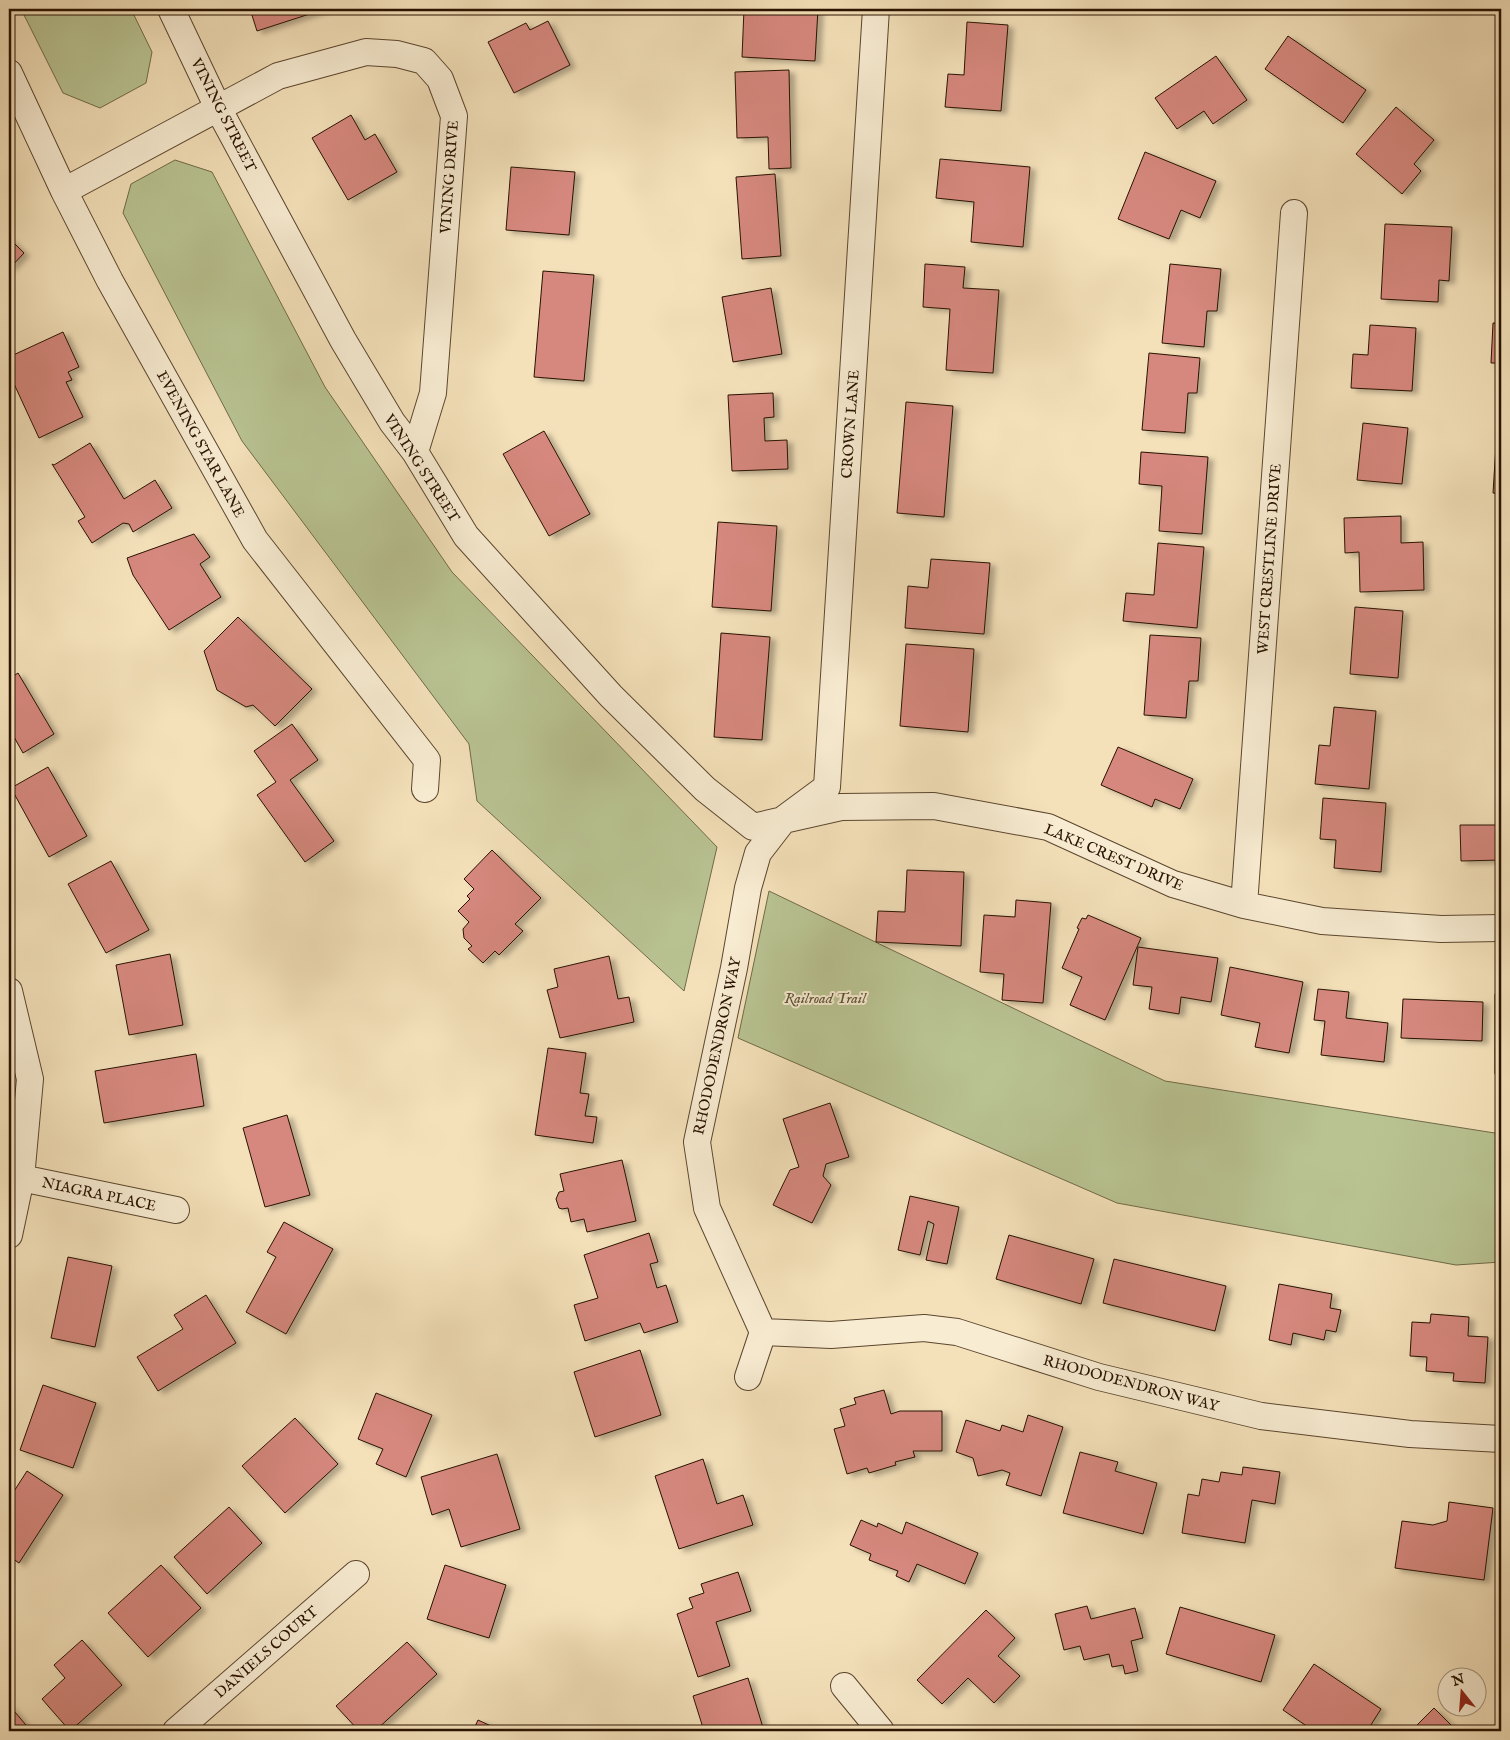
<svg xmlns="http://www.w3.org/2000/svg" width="1510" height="1740" viewBox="0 0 1510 1740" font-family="'IM FELL English',serif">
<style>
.green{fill:#b9c392;stroke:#706a49}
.building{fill:#d6887e;stroke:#281200;filter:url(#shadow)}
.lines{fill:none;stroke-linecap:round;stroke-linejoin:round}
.street-casing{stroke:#5b462e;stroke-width:28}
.street{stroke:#f8ecd2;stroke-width:26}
.labels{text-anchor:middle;stroke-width:4;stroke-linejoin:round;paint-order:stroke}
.street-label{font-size:15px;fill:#281200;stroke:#f8ecd2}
.park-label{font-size:15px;font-style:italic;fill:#5b5033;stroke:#f8ecd2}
</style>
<defs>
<filter id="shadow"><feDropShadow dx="5.5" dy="3" stdDeviation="2.5" flood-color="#0004"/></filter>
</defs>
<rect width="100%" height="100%" fill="#f4e1ba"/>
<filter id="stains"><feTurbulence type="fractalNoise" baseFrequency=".004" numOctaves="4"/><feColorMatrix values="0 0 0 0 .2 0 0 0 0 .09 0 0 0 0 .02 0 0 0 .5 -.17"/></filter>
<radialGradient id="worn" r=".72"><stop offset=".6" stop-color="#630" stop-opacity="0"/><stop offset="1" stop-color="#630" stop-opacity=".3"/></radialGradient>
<path class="green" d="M 21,9 L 131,9 L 152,52 L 146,83 L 100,108 L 63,93 Z
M 175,160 L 212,172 L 325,387 L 452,572 L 717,847 L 684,991 L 477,801 L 469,744 L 242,441 L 123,213 L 131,184 Z
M 769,891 L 1165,1081 L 1501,1134 L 1501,1262 L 1456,1265 L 1117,1203 L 738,1038 Z"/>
<path class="building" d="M 250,9 L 325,9 L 257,31 Z
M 744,9 L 818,9 L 815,61 L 742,57 Z
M 548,21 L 570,65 L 514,93 L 488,42 L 526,23 L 530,30 Z
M 967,22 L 1008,25 L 1001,111 L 945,107 L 948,74 L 964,75 Z
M 1288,36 L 1366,90 L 1343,123 L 1265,69 Z
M 1216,56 L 1247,100 L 1213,124 L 1204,111 L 1177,129 L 1155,98 Z
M 789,70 L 791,168 L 769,169 L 768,137 L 737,138 L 735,72 Z
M 1396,107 L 1434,140 L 1414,164 L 1421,171 L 1402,194 L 1356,154 Z
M 351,115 L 365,140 L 375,134 L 397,172 L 348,200 L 312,138 Z
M 1145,152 L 1216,181 L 1200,218 L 1181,210 L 1169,239 L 1118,219 Z
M 940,159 L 1030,167 L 1023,247 L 971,242 L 974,202 L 936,198 Z
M 511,167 L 575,172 L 569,235 L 506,230 Z
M 775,174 L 781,256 L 742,259 L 736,177 Z
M 1385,224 L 1452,227 L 1449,281 L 1439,280 L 1438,302 L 1381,299 Z
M 9,238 L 24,253 L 9,269 Z
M 925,264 L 965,267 L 963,288 L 999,290 L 993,373 L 946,370 L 950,309 L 923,307 Z
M 1170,264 L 1221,269 L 1217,311 L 1207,311 L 1204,347 L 1162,343 Z
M 543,271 L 594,275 L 584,381 L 534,377 Z
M 771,288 L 782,354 L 733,362 L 722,297 Z
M 1493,323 L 1501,323 L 1501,363 L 1491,363 Z
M 1370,325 L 1416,328 L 1412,391 L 1351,388 L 1353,354 L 1368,355 Z
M 63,332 L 79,367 L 68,372 L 72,380 L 66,382 L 83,417 L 39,438 L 9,373 L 9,357 Z
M 1149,353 L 1200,358 L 1197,393 L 1188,393 L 1185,433 L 1142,430 Z
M 773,393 L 774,417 L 764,418 L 765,441 L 787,440 L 788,469 L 732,471 L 728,395 Z
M 906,402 L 953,406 L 944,517 L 897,513 Z
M 1363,423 L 1408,428 L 1402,484 L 1357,480 Z
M 1497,430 L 1501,431 L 1501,494 L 1493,493 Z
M 544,431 L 590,514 L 549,536 L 503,454 Z
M 90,443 L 124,499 L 155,480 L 172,508 L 133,532 L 129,524 L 123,523 L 92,543 L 78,521 L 85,517 L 52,464 L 54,465 Z
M 1141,452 L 1208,457 L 1202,534 L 1159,531 L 1162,486 L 1139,484 Z
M 1401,516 L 1401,543 L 1423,542 L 1424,590 L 1360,592 L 1359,552 L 1345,553 L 1344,518 Z
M 718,522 L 777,526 L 771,611 L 712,607 Z
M 194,534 L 210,557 L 200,564 L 221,597 L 169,630 L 133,575 L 127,558 Z
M 1158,543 L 1204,547 L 1197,628 L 1123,621 L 1126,593 L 1154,595 Z
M 931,559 L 990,563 L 984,634 L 905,628 L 908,586 L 928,588 Z
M 1355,607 L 1403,611 L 1398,678 L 1350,674 Z
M 238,617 L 312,689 L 275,726 L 253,705 L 246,707 L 217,690 L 204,651 Z
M 721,633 L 770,637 L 762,740 L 714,737 Z
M 1150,635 L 1201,638 L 1198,681 L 1189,681 L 1186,718 L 1144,715 Z
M 906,644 L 974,649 L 968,732 L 900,726 Z
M 18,673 L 54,734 L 23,753 L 9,728 L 9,679 Z
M 1334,707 L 1376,711 L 1369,789 L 1315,784 L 1319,745 L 1330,746 Z
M 292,724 L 318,760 L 290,780 L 334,841 L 305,862 L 257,795 L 276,782 L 254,751 Z
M 1118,747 L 1193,779 L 1180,809 L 1155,799 L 1152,807 L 1101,785 Z
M 48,767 L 87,836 L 49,857 L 11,788 Z
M 1323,798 L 1386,803 L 1381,872 L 1334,868 L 1336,840 L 1320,839 Z
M 1460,825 L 1501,825 L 1501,860 L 1461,861 Z
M 492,850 L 541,898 L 515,924 L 523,931 L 499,955 L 495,951 L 483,963 L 468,949 L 472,946 L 464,938 L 463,929 L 469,922 L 458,911 L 470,899 L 467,896 L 474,889 L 464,879 Z
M 111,861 L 149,930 L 106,953 L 68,884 Z
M 907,870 L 964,872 L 961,946 L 876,942 L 878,911 L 905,912 Z
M 1016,900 L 1051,903 L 1043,1003 L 1002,1000 L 1004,974 L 980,972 L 984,915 L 1015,917 Z
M 1088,915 L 1141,938 L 1105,1020 L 1070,1005 L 1082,977 L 1062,968 L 1079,929 L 1077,928 L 1082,918 L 1086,919 Z
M 1138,947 L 1218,958 L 1211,1002 L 1181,997 L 1179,1014 L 1149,1009 L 1152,987 L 1133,985 Z
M 170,954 L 183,1025 L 129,1035 L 116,965 Z
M 609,956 L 618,999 L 629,997 L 634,1022 L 560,1038 L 547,990 L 558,987 L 554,969 Z
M 1230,967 L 1303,982 L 1289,1053 L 1255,1047 L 1260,1023 L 1221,1015 Z
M 1318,989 L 1349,992 L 1346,1018 L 1388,1023 L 1384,1062 L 1321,1055 L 1325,1021 L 1314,1020 Z
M 1495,994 L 1501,994 L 1501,1074 L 1495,1074 Z
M 1403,999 L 1483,1002 L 1482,1041 L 1401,1038 Z
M 548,1048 L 586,1053 L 580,1093 L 589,1094 L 585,1116 L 597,1117 L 593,1143 L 535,1135 Z
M 196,1054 L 204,1106 L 104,1123 L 95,1071 Z
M 830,1103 L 849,1157 L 826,1164 L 823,1176 L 831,1185 L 812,1223 L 773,1205 L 790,1170 L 799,1167 L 783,1119 Z
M 287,1115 L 310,1195 L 265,1207 L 243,1128 Z
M 622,1160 L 636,1221 L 587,1232 L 584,1219 L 571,1222 L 568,1208 L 562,1209 L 559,1208 L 556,1199 L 559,1192 L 564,1191 L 560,1174 Z
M 910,1196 L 959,1207 L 947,1264 L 926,1260 L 934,1224 L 928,1221 L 920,1255 L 898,1250 Z
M 284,1222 L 333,1249 L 286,1334 L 246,1312 L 276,1257 L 267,1252 Z
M 649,1233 L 658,1262 L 650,1264 L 657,1288 L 666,1285 L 678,1322 L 644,1333 L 640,1323 L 585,1341 L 574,1305 L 598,1298 L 584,1255 Z
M 1009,1235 L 1094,1259 L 1081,1304 L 996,1279 Z
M 68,1257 L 112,1266 L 95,1347 L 51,1338 Z
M 1114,1259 L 1226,1286 L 1215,1331 L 1103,1303 Z
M 1279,1284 L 1332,1294 L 1330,1308 L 1341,1310 L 1336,1332 L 1326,1330 L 1324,1340 L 1293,1333 L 1291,1345 L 1269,1340 Z
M 206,1295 L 236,1343 L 158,1391 L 137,1357 L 183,1329 L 174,1315 Z
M 1431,1314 L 1469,1317 L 1468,1336 L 1488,1337 L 1485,1383 L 1453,1381 L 1454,1373 L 1426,1371 L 1427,1357 L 1410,1356 L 1412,1322 L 1430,1323 Z
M 640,1350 L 661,1415 L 595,1437 L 574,1372 Z
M 43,1385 L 96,1403 L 73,1468 L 20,1450 Z
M 884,1390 L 891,1414 L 900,1411 L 942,1411 L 942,1451 L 913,1451 L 915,1457 L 895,1462 L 896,1465 L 869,1473 L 867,1468 L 847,1474 L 834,1429 L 845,1426 L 840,1409 L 856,1404 L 854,1398 Z
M 376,1393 L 432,1415 L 406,1477 L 376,1464 L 383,1449 L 358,1439 Z
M 1028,1415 L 1063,1427 L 1041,1496 L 1006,1485 L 1010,1473 L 1002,1470 L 978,1476 L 973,1458 L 956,1452 L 966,1420 L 1000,1431 L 1002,1425 L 1023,1432 Z
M 295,1418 L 338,1464 L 285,1513 L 242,1466 Z
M 1080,1452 L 1118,1462 L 1115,1471 L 1157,1483 L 1143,1534 L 1063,1513 Z
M 497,1454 L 520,1529 L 461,1547 L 449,1509 L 432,1515 L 421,1477 Z
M 703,1459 L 717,1504 L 743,1495 L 753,1525 L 679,1549 L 655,1476 Z
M 1243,1467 L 1280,1472 L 1275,1504 L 1252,1500 L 1245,1543 L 1182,1533 L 1188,1494 L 1199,1496 L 1202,1479 L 1219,1482 L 1221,1472 L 1242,1475 Z
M 27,1471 L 63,1495 L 19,1563 L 9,1556 L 9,1499 Z
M 1449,1502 L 1493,1508 L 1484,1580 L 1395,1568 L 1402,1521 L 1433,1525 L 1447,1521 Z
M 229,1507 L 262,1543 L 207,1594 L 174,1557 Z
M 861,1520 L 877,1527 L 878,1523 L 902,1534 L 906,1522 L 978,1553 L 965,1584 L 917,1564 L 909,1582 L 896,1576 L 898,1571 L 869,1560 L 871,1554 L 850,1545 Z
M 161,1565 L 201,1608 L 148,1657 L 108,1613 Z
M 445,1565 L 506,1585 L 489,1638 L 427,1619 Z
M 738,1572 L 751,1611 L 716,1622 L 730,1666 L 698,1677 L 677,1614 L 693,1608 L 689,1598 L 704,1593 L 701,1584 Z
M 1087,1606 L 1091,1619 L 1135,1608 L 1143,1638 L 1131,1641 L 1138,1671 L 1125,1674 L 1123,1665 L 1112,1667 L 1109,1654 L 1084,1660 L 1080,1646 L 1064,1650 L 1055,1614 Z
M 1180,1607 L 1275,1635 L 1261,1682 L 1166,1654 Z
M 986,1610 L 1015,1638 L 998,1656 L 1020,1676 L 994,1703 L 968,1678 L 942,1704 L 917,1680 Z
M 82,1640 L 122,1685 L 70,1731 L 42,1699 L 65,1678 L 54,1665 Z
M 407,1642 L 437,1674 L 375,1731 L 359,1731 L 336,1706 Z
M 1314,1664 L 1381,1709 L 1367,1731 L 1334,1731 L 1330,1729 L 1328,1731 L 1314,1731 L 1283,1710 Z
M 748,1678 L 764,1731 L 704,1731 L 693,1696 Z
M 9,1705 L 31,1731 L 9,1731 Z
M 1434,1708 L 1457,1731 L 1411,1731 Z
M 478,1720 L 502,1731 L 473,1731 Z"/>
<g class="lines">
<g class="street-casing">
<path id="street" d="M 171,9 L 218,108 L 343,340 L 392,422 L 415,452 L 466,536 L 611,696 L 705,789 L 753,827 L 841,807 L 934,806 L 1048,827 L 1173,884 L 1244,905 L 1322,921 L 1441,929 L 1501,928
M 876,9 L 827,787 L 785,818 L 758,853 L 748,888 L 734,968 L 697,1142 L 707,1208 L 763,1332 L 831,1335 L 924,1328 L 957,1332 L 1099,1377 L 1261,1416 L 1410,1434 L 1501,1439
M 9,73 L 64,191 L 110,281 L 255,540 L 427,760 L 425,789
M 64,191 L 278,76 L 366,52 L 397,54 L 424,61 L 440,79 L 454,116 L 433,393 L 415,452
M 1244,905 L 1294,213
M 9,991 L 30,1079 L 21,1178 L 9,1235
M 21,1178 L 176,1210
M 748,1377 L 763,1332
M 844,1686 L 881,1731
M 176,1731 L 356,1574"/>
</g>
<use href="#street" class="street"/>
</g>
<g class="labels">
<g class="street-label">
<text transform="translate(224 115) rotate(63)" y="5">VINING STREET</text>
<text transform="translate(449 177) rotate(-86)" y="5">VINING DRIVE</text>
<text transform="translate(850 424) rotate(-86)" y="5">CROWN LANE</text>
<text transform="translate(201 444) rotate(61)" y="5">EVENING STAR LANE</text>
<text transform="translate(422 468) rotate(57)" y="5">VINING STREET</text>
<text transform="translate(1269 559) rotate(-86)" y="5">WEST CRESTLINE DRIVE</text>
<text transform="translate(1114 857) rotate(23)" y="5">LAKE CREST DRIVE</text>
<text transform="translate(717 1046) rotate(-78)" y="5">RHODODENDRON WAY</text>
<text transform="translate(99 1194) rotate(12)" y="5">NIAGRA PLACE</text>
<text transform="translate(1131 1383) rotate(15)" y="5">RHODODENDRON WAY</text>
<text transform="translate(266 1652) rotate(-41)" y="5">DANIELS COURT</text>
</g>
<g class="park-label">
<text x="825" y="1003">Railroad Trail</text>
</g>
</g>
<rect width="1510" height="1740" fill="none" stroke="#f4e1ba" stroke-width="30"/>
<rect x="10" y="10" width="1490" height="1720" fill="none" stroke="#281200" stroke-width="2.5"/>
<rect x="15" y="15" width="1480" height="1710" fill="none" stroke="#281200"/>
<g transform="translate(1462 1692) rotate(343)"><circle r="24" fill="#f8ecd2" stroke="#a5957e"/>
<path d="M0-4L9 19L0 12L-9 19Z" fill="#8f2418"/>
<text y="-8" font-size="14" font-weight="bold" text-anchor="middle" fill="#281200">N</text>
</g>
<rect width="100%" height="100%" filter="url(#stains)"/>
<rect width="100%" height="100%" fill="url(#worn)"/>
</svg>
